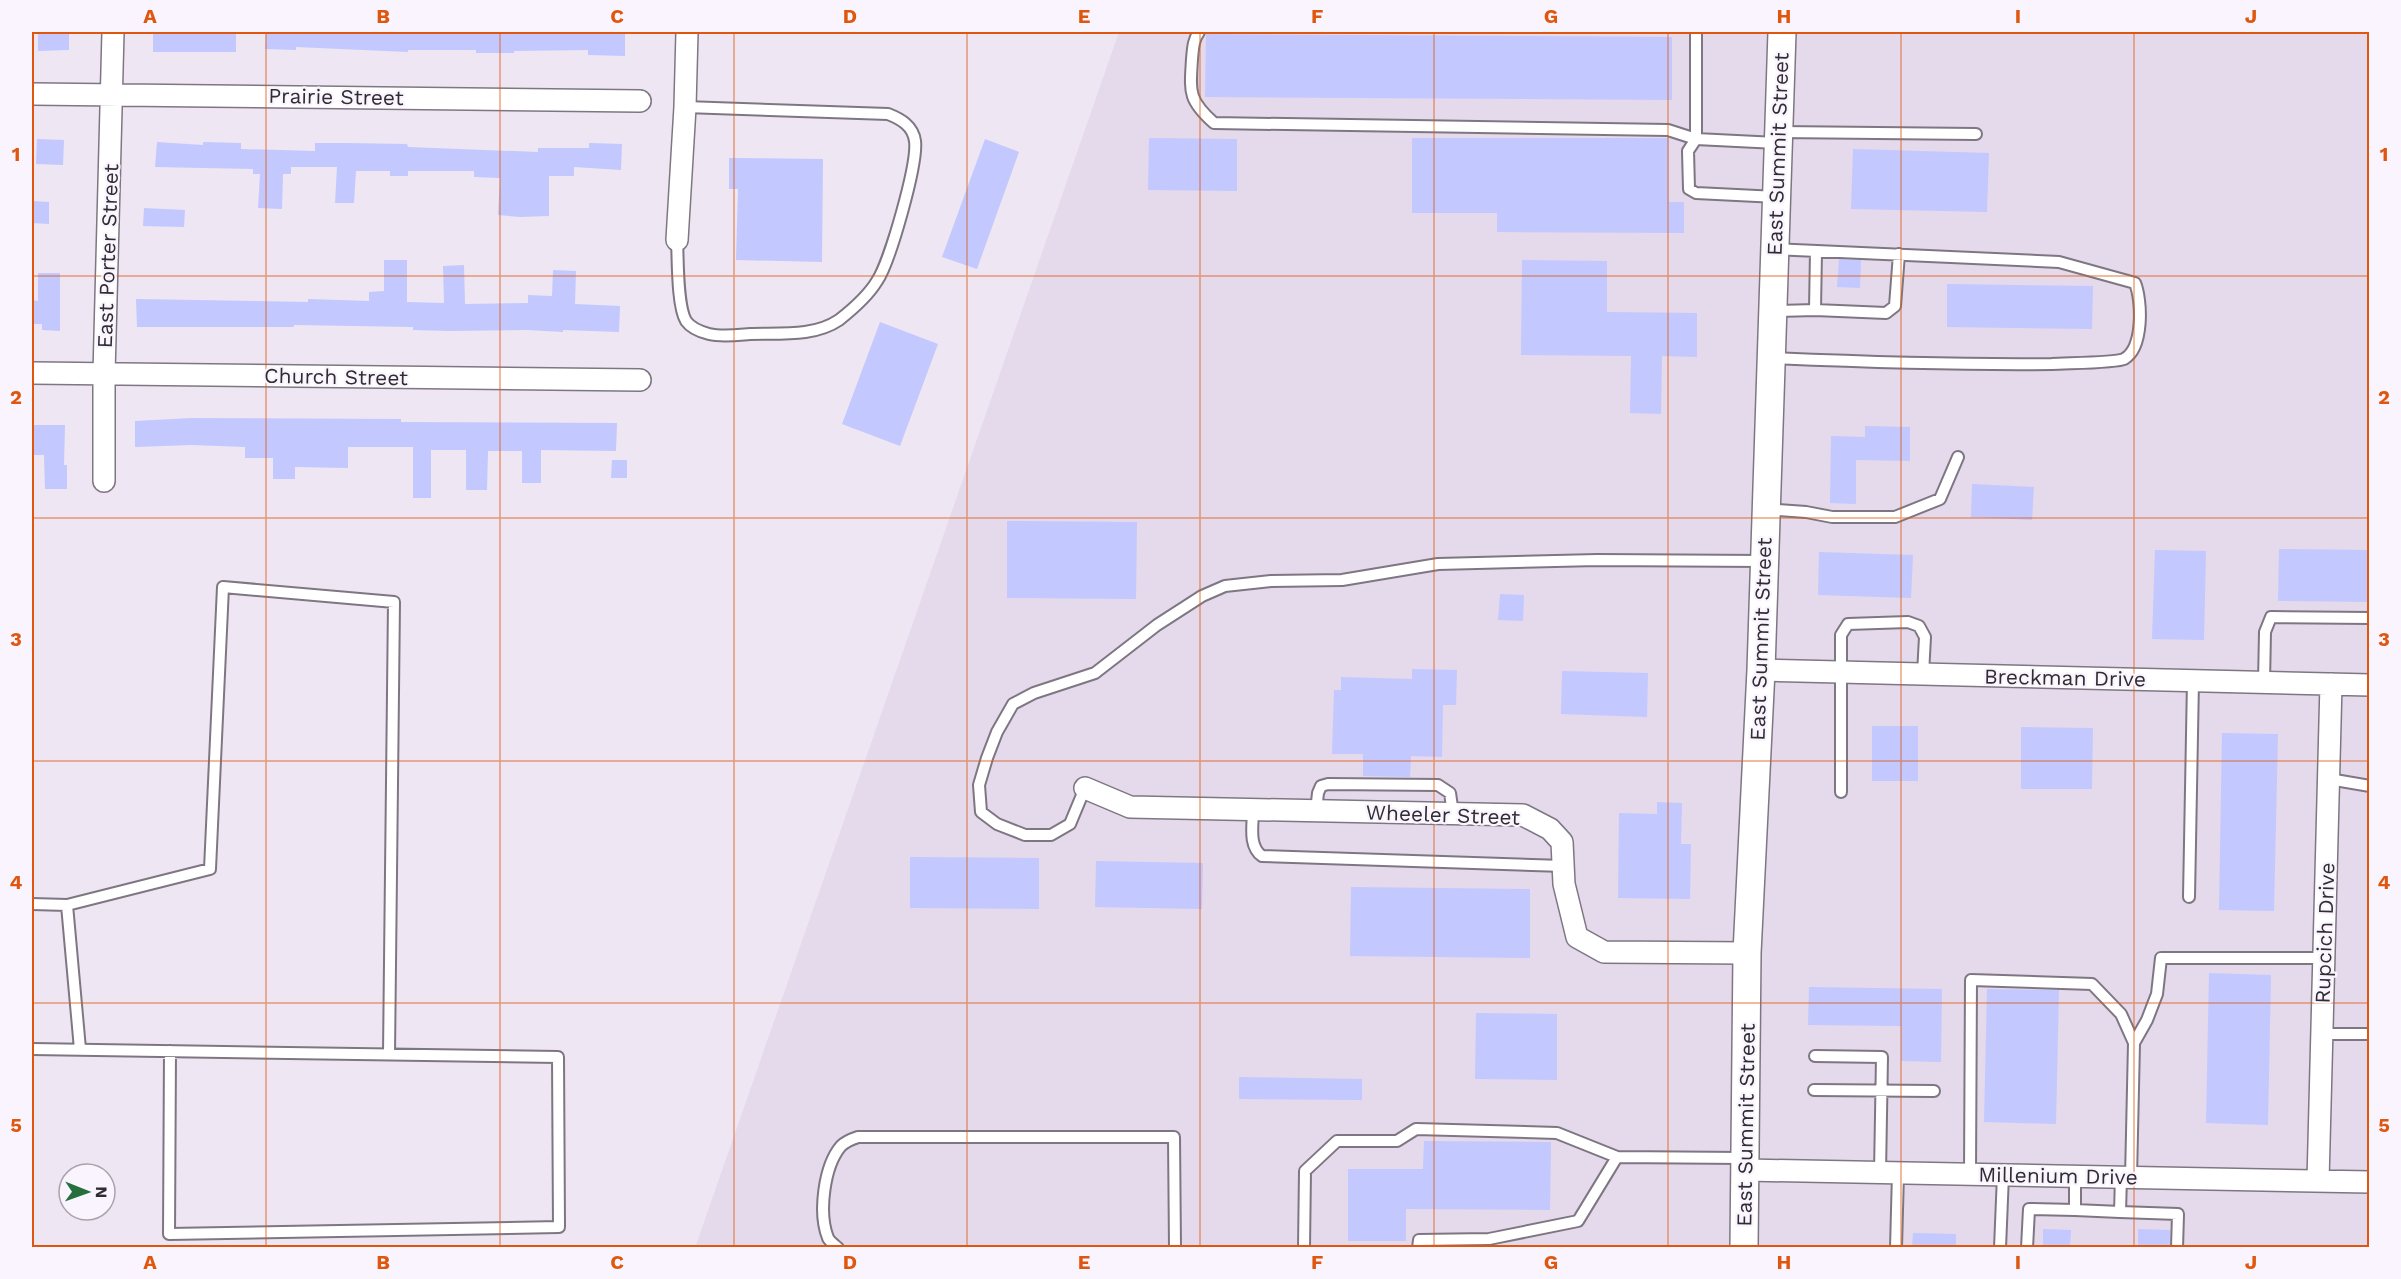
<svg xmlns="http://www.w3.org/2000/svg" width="2401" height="1279" viewBox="0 0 2401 1279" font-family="'Work Sans',sans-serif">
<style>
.built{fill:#e5d9ec}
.building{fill:#c3c8fe}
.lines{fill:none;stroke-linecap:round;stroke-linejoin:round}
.service-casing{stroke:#7e7782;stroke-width:14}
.minor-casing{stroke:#7e7782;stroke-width:24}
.tertiary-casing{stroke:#7e7782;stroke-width:30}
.service{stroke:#fff;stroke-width:10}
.minor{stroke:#fff;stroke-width:21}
.tertiary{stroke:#fff;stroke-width:27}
.grid{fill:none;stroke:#df570e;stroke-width:1.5;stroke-opacity:0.55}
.labels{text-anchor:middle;stroke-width:4.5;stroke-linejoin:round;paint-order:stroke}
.street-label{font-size:21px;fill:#302d32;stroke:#faf4fe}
.neatline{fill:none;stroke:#df570e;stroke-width:2}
.grid-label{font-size:20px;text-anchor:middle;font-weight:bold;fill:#df570e}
</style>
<rect width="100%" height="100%" fill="#eee6f3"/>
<path class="built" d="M 1119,32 L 2369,32 L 2369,1247 L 695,1248 Z"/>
<path class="building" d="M 38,32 L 69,32 L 69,50 L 38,51 Z
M 153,32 L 236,32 L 236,52 L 153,52 Z
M 266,32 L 625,32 L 625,56 L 588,55 L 588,50 L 514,51 L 514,53 L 476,53 L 476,50 L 408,50 L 408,52 L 296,47 L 296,50 L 265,49 Z
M 1206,34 L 1672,37 L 1672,100 L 1205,97 Z
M 1149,138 L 1237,139 L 1237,191 L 1148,190 Z
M 1412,138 L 1669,138 L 1669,202 L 1684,202 L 1684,233 L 1497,232 L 1497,213 L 1412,213 Z
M 37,139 L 64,140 L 63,165 L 36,164 Z
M 985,139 L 1019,152 L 977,269 L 942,257 Z
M 157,142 L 203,145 L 203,142 L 241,143 L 241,149 L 315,151 L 315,143 L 347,143 L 407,144 L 408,147 L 538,152 L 538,148 L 589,148 L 589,143 L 622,144 L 621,170 L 574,167 L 574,176 L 549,176 L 549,216 L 520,217 L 498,215 L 500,178 L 474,177 L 474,171 L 408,171 L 408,176 L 390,176 L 390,171 L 356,171 L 354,203 L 335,203 L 337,167 L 291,167 L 291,174 L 283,174 L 282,209 L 258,208 L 260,174 L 253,174 L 253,169 L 155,167 Z
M 1853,149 L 1989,153 L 1987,212 L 1851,209 Z
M 729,158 L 823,159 L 822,262 L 736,260 L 738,189 L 729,189 Z
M 32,201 L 49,202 L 49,224 L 32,223 Z
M 144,208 L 185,210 L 184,227 L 143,226 Z
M 1839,259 L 1861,260 L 1860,288 L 1837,287 Z
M 384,260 L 407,260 L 407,302 L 444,303 L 443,266 L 464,265 L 465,304 L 528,303 L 528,295 L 552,296 L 553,270 L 576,271 L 575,304 L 620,306 L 619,332 L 563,330 L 563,332 L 527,330 L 449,331 L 413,330 L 413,327 L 294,325 L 294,327 L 137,327 L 136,299 L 308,302 L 308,299 L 369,301 L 369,292 L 384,291 Z
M 1522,260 L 1607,261 L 1607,312 L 1697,313 L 1697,357 L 1662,356 L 1661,414 L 1630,413 L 1631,356 L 1521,355 Z
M 38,273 L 60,273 L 60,331 L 42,330 L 42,324 L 32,324 L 32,300 L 38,301 Z
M 1947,284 L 2093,286 L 2092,329 L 1947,327 Z
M 880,322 L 938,344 L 900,446 L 842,424 Z
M 191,418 L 401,419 L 401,422 L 617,423 L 616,451 L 541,450 L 541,483 L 522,483 L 522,451 L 488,451 L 487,490 L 466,490 L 466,450 L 431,450 L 431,498 L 413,498 L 413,447 L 348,447 L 348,468 L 295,467 L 295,479 L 273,479 L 273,458 L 245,458 L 245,447 L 191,445 L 135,447 L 135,421 Z
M 32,425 L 65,425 L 64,465 L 67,465 L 67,489 L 45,489 L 44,455 L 32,455 Z
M 1865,426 L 1910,427 L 1910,461 L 1856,460 L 1856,504 L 1830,503 L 1831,436 L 1865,437 Z
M 612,460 L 627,460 L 627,478 L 611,478 Z
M 1972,484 L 2034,487 L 2032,520 L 1971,517 Z
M 1007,521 L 1137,522 L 1136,599 L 1007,598 Z
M 2279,549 L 2370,550 L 2370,602 L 2278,601 Z
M 2155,550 L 2206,551 L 2204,640 L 2152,639 Z
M 1819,552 L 1913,555 L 1911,598 L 1818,595 Z
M 1500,594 L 1524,595 L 1523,621 L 1498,620 Z
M 1412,669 L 1457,670 L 1456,705 L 1443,705 L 1442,757 L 1411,756 L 1410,777 L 1363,776 L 1363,754 L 1332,754 L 1334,690 L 1341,690 L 1341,677 L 1412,679 Z
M 1562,671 L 1648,673 L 1647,717 L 1561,714 Z
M 1872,726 L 1918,726 L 1918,781 L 1872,781 Z
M 2021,727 L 2093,728 L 2092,789 L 2021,789 Z
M 2222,733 L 2278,734 L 2274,911 L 2219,910 Z
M 1657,802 L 1682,803 L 1681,844 L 1691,844 L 1690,899 L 1618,898 L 1619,813 L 1657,814 Z
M 910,857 L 1039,858 L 1039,909 L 910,908 Z
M 1096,861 L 1203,863 L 1202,909 L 1095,907 Z
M 1351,887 L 1530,889 L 1530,958 L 1350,956 Z
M 2209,973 L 2271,975 L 2268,1125 L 2206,1123 Z
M 1809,987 L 1942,989 L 1941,1062 L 1901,1061 L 1901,1026 L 1808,1025 Z
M 1987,989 L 2059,990 L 2056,1124 L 1984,1122 Z
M 1476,1013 L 1557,1014 L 1557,1080 L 1475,1079 Z
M 1239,1077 L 1362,1079 L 1362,1100 L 1239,1099 Z
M 1424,1141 L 1551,1142 L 1550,1210 L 1406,1209 L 1406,1241 L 1348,1241 L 1348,1169 L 1423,1169 Z
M 2043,1229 L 2071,1230 L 2070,1248 L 2043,1248 Z
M 2138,1229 L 2170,1230 L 2170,1248 L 2138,1248 Z
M 1913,1233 L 1956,1234 L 1956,1248 L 1912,1248 Z"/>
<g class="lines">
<g class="service-casing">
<path id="service" d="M 1199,32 C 1193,40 1193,49 1192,59 C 1190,92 1188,100 1214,123 L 1668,130 L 1696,139 L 1688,151 L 1689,189 L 1696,193 L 1777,197
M 1696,32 L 1696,139 L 1777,143
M 1779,132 L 1976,134
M 677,240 C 678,259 677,306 686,321 C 691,328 701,332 709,334 C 722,337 737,335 750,334 C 780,333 814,337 839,320 C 853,309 868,296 877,281 C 890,262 918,163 915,141 C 913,126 901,119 888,114 L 685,107
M 1816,251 L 1815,310 L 1886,313 L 1895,306 L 1899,254
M 1773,311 L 1815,310
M 1773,358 C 1866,362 1958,365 2052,364 C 2064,363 2116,363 2124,359 C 2144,348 2142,300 2135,283 L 2059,262 L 1775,249
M 1766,509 L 1806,512 L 1832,517 L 1895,517 L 1940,499 L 1958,457
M 2264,682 L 2265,632 L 2271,617 L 2370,618
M 2329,779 L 2370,786
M 1085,788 L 1070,824 L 1051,835 L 1025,835 L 997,824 L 981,812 L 979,785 L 987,758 L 997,732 L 1013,704 L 1034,693 L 1095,673 L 1157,625 L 1202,596 L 1225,586 L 1271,581 L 1342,580 L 1438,564 L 1597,560 L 1764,561
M 1841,792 L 1841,635 L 1848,624 L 1908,622 L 1919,626 L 1925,637 L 1923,674
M 1253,810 C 1253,825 1248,846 1262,856 L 1564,866
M 1316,811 L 1318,793 L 1321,786 L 1328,784 L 1438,785 L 1450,793 L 1453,814
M 2189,897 L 2193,681
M 32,904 L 67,905
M 2322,1034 L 2370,1034
M 32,1049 L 558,1057 L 559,1227 L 169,1234 L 170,1051
M 80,1049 L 67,905 L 210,869 L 223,587 L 394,602 L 389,1054
M 1815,1056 L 1882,1057 L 1880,1173
M 1814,1090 L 1934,1091
M 1970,1174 L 1971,980 L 2092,984 L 2121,1014 L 2134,1043
M 2121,1177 L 2120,1212 L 2178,1214 L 2177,1248
M 2131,1178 L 2134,1043 L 2147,1020 L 2157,994 L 2161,958 L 2324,958
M 2075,1210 L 2120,1212
M 838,1248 C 835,1245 830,1242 828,1238 C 818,1213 824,1166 841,1146 C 845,1142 852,1139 858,1137 L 1174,1137 L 1175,1248
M 1304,1248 L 1305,1171 L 1337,1141 L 1397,1141 L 1416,1129 L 1557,1133 L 1617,1157 L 1743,1158
M 1418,1248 L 1419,1240 L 1489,1239 L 1578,1221 L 1617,1157
M 1896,1248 L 1898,1173
M 2000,1248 L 2003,1175
M 2027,1248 L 2029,1209 L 2075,1210 L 2075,1176"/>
</g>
<g class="minor-casing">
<path id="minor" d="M 32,94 L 640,101
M 677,240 L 685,107 L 687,32
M 32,373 L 640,380
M 104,481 L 104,374 L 113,32
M 1761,670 L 2370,685
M 1085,788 L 1130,807 L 1523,815 L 1550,829 L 1562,842 L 1564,884 L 1577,937 L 1604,952 L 1747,953
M 1747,1170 L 2370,1182
M 2318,1181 L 2331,684"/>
</g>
<g class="tertiary-casing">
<path id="tertiary" d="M 1744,1248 L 1747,953 L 1761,670 L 1782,32"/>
</g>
<use href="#service" class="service"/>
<use href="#minor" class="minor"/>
<use href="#tertiary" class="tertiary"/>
</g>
<path class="grid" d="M 266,32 L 266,1248M 500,32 L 500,1248M 734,32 L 734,1248M 967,32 L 967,1248M 1200,32 L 1200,1248M 1434,32 L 1434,1248M 1668,32 L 1668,1248M 1901,32 L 1901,1248M 2134,32 L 2134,1248M 32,276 L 2370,276M 32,518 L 2370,518M 32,761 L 2370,761M 32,1003 L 2370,1003"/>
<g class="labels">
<g class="street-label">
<text transform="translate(336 97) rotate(1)" y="7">Prairie Street</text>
<text transform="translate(1778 154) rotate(-88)" y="7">East Summit Street</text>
<text transform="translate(108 256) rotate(-88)" y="7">East Porter Street</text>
<text transform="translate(336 377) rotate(1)" y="7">Church Street</text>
<text transform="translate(1761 639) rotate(-88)" y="7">East Summit Street</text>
<text transform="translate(2065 678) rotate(1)" y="7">Breckman Drive</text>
<text transform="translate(1443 815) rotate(2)" y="7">Wheeler Street</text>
<text transform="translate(2325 933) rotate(-88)" y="7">Rupcich Drive</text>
<text transform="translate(1746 1125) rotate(-89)" y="7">East Summit Street</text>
<text transform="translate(2058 1176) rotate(1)" y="7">Millenium Drive</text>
</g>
</g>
<rect width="2401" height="1279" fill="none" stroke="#faf4fe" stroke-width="66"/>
<g transform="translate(87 1192) rotate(91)"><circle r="28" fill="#faf4fe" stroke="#a9a4ac" stroke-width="1.5"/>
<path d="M0-4.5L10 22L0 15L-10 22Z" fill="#256f3d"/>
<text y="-9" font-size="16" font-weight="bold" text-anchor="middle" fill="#302d32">N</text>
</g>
<rect x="33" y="33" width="2335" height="1213" class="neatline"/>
<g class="grid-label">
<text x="150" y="23">A</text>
<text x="383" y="23">B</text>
<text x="617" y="23">C</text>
<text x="850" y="23">D</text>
<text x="1084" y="23">E</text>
<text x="1317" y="23">F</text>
<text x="1551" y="23">G</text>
<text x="1784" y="23">H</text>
<text x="2018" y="23">I</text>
<text x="2251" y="23">J</text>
<text x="16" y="161">1</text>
<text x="2384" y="161">1</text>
<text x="16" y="404">2</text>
<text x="2384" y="404">2</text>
<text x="16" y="646">3</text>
<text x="2384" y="646">3</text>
<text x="16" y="889">4</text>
<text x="2384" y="889">4</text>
<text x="16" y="1132">5</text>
<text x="2384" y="1132">5</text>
<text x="150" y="1269">A</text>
<text x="383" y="1269">B</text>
<text x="617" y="1269">C</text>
<text x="850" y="1269">D</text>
<text x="1084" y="1269">E</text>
<text x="1317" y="1269">F</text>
<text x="1551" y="1269">G</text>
<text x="1784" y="1269">H</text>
<text x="2018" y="1269">I</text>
<text x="2251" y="1269">J</text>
</g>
</svg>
